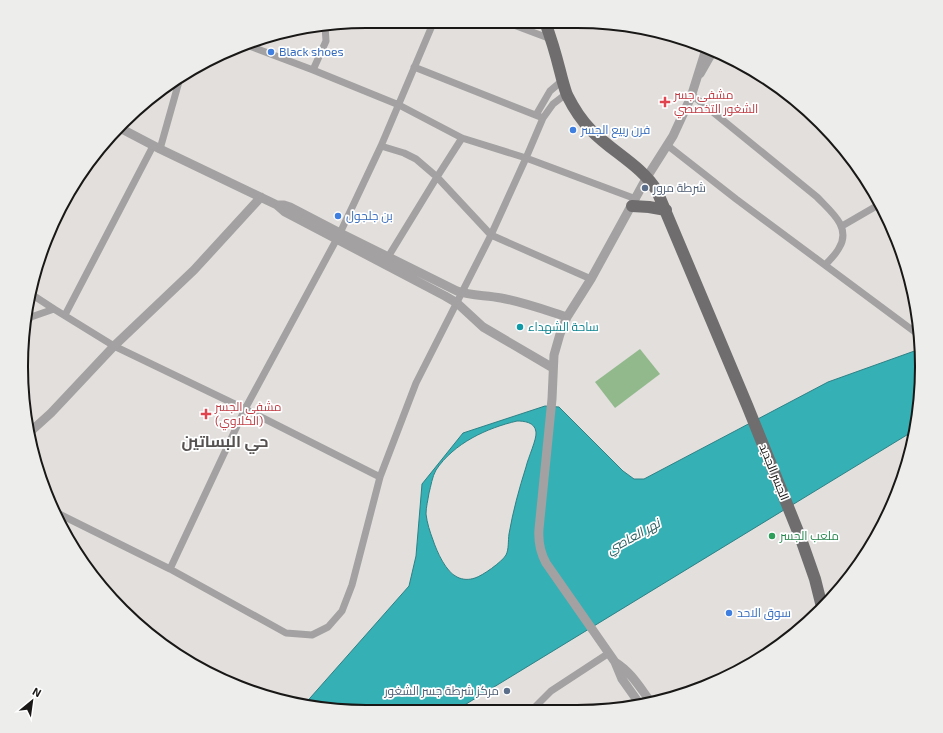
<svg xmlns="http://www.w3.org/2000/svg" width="943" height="733" viewBox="0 0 943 733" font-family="'Exo 2',Cairo,sans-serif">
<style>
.green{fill:#92b98c}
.water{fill:#35b0b5;stroke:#2d8286;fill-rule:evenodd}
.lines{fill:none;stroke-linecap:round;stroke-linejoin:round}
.minor{stroke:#a3a1a1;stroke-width:7}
.tertiary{stroke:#a3a1a1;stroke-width:9}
.primary{stroke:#706d6e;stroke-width:12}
.shop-dot{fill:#3f7fe0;stroke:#fff;stroke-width:1.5}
.health-dot{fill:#e0444e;stroke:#fff;stroke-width:1.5}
.service-dot{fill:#5c6f8a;stroke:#fff;stroke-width:1.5}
.culture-dot{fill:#0f9aa8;stroke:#fff;stroke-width:1.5}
.leisure-dot{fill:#2e9e5b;stroke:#fff;stroke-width:1.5}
.labels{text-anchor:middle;stroke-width:3.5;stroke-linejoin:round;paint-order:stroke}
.shop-label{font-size:12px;fill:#366cbe;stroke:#fff;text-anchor:start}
.health-label{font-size:12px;fill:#be3a42;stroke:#fff;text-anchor:start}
.service-label{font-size:12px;fill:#4e5e75;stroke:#fff;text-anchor:start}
.culture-label{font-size:12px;fill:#0d838f;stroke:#fff;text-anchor:start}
.street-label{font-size:12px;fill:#191817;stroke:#fff}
.leisure-label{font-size:12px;fill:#27864d;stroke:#fff;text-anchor:start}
.water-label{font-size:13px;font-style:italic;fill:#2d5f61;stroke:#fff}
.district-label{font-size:16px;font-weight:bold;fill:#545150;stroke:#fff}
.rim{fill:none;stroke:#191817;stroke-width:2}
</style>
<rect width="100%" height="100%" fill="#e2dfdd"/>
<path class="green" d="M 640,349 L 660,374 L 615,408 L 595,382 Z"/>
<path class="water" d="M 920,349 L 921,389 L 915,430 L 453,712 L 366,712 L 303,706 L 409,586 L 416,556 L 422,484 L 463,433 L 545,406 L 559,407 L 623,471 L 634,479 L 644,479 L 828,382 ZM 517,421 C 524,421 535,422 536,432 C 537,439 528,458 526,467 C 519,489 513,511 509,534 C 508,541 509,549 506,555 C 502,562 482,576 475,578 C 469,580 463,580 457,577 C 446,572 437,552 433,540 C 430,532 427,523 426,514 C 426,507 428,500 429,493 C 431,486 432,477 436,470 C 454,443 487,428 517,421 Z"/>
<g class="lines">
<path class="minor" d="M 503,21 L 551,39
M 247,45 L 313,70 L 399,105 L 462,138 L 526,158 L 636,199
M 414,67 L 543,118
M 313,70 L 326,41 L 325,26
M 701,74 L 713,53
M 692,95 L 817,197 C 830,211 852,227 839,248 C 836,254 830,260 825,265
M 536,115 L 550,91 L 563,80
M 667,145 L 736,199 L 919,335
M 381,146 L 404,153 L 416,159 L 437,177 L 491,235 L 591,279
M 160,149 L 180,78
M 842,226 L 880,204
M 388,257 L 437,177 L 462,138
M 31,294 L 54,309
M 65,315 L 153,146
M 27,321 L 31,317 L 54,309 L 114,346 L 245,409 L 380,477
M 57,513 L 170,569 L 286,633 L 312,635 L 328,627 L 342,611 L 352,585 L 380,477 L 416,383 L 491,235 L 526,158 L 543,118 L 553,104 L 566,94
M 170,569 L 245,409 L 340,233 L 381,146 L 434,21
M 531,711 L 551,691 L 609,653"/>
<path class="tertiary" d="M 118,127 L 160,149 L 277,205 L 285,212 L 445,296 L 457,303 L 483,327 L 553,368
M 277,205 L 284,205 L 290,207 L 340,233 L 457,291 C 471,296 486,295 501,298 C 523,302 545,310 567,317
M 30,432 L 51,413 L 114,346 L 194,270 L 261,197
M 615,662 C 631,672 639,686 650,701
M 639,703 L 622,679 L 615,662 L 546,563 C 540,552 538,542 539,529 L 552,399 L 554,355 L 560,334 L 567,317 L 591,279 L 647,177 L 673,136 L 691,97 L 706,49"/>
<path class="primary" d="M 545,22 C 551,38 556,55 560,71 C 562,79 564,87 567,95 C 573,107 581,120 591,130 C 612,152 641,165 657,191 L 747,405 L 801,539 L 815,579 L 822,607
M 632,206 L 649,207 L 666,210"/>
</g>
<g class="shop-dot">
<circle cx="271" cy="52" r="4"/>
<circle cx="573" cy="130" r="4"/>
<circle cx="338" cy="216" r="4"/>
<circle cx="729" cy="613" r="4"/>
</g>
<g class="health-dot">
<path d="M663 96h4v4h4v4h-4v4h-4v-4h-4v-4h4z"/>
<path d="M204 408h4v4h4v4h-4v4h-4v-4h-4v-4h4z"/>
</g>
<g class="service-dot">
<circle cx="645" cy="188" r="4"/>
<circle cx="507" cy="691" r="4"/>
</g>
<circle class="culture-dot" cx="520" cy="327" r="4"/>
<circle class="leisure-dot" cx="772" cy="536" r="4"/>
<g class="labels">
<g class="shop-label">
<text x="279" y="56">Black shoes</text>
<text x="581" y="134">فرن ربيع الجسر</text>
<text x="346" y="220">بن جلجول</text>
<text x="737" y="617">سوق الاحد</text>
</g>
<g class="health-label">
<text x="674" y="99">مشفى جسر<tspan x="674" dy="14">الشغور التخصصي</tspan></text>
<text x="215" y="411">مشفى الجسر<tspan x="215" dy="14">(الكلاوي)</tspan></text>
</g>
<g class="service-label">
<text x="653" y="192">شرطة مرور</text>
<text x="499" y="695" text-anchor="end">مركز شرطة جسر الشغور</text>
</g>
<g class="culture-label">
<text x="528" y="331">ساحة الشهداء</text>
</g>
<g class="street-label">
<text transform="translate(774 472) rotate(68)" y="4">الجسر الجديد</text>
</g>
<g class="leisure-label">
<text x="780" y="540">ملعب الجسر</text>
</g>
<g class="water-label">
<text transform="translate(633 536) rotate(-29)" y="5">نهر العاصي</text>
</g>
<g class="district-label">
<text x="225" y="447">حي البساتين</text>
</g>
</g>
<path d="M0 0H943V733H0ZM366 28H577A338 338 0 0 1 915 366V367A338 338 0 0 1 577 705H366A338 338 0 0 1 28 367V366A338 338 0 0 1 366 28Z" fill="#ededec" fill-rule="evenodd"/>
<path class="rim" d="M366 28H577A338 338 0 0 1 915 366V367A338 338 0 0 1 577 705H366A338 338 0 0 1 28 367V366A338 338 0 0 1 366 28Z"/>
<g transform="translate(32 701) rotate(29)" stroke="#ffffff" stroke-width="3" paint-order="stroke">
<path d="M0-3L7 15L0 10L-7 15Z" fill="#191817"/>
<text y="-6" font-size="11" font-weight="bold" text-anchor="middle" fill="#191817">N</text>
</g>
</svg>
